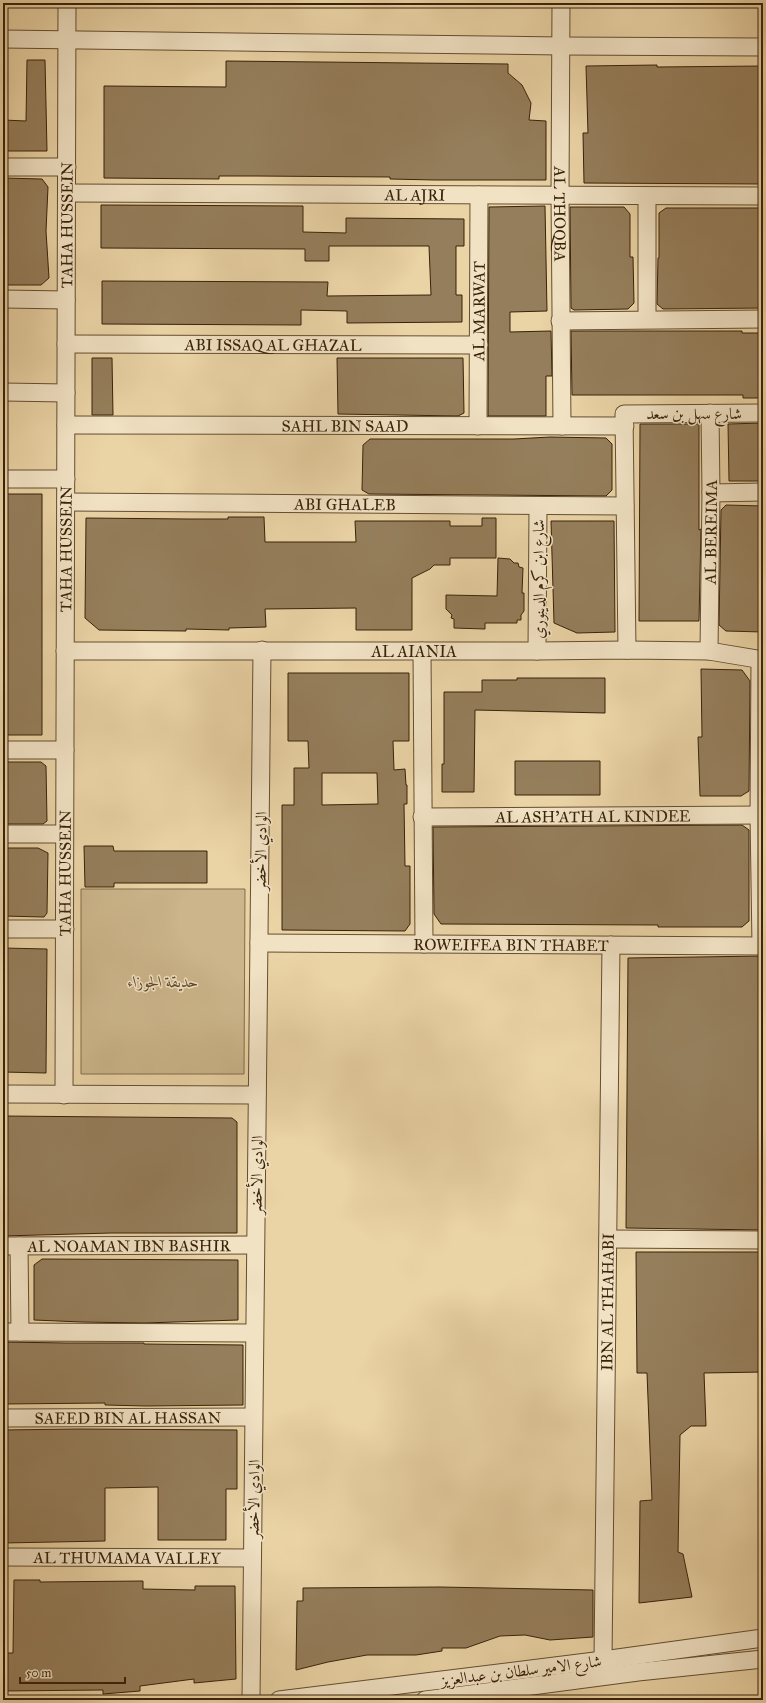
<svg xmlns="http://www.w3.org/2000/svg" width="766" height="1703" viewBox="0 0 766 1703" font-family="'IM FELL Great Primer',Amiri,serif">
<style>
.green{fill:#ccb58b;stroke:#826c4a}
.building{fill:#957e5b;stroke:#38220a;fill-rule:evenodd}
.lines{fill:none;stroke-linecap:round;stroke-linejoin:round}
.minor-casing{stroke:#644e31;stroke-width:19}
.minor{stroke:#f1e2c4;stroke-width:17}
.labels{text-anchor:middle;stroke-width:3;stroke-linejoin:round;paint-order:stroke}
.street-label{font-size:16px;fill:#38220a;stroke:#f1e2c4}
.park-label{font-size:16px;font-style:italic;fill:#5d472a;stroke:#f1e2c4}
</style>
<rect width="100%" height="100%" fill="#ead3a5"/>
<filter id="stains"><feTurbulence type="fractalNoise" baseFrequency=".005" numOctaves="4"/><feColorMatrix values="0 0 0 0 .2 0 0 0 0 .09 0 0 0 0 .02 0 0 0 .5 -.17"/></filter>
<radialGradient id="worn" r=".72"><stop offset=".6" stop-color="#630" stop-opacity="0"/><stop offset="1" stop-color="#630" stop-opacity=".3"/></radialGradient>
<path class="green" d="M 81,889 L 245,889 L 244,1074 L 81,1074 Z"/>
<path class="building" d="M 27,60 L 45,60 L 47,151 L 3,151 L 3,120 L 26,121 Z
M 226,61 L 508,64 L 508,73 L 522,85 L 531,103 L 529,120 L 546,121 L 546,180 L 435,180 L 390,179 L 390,177 L 256,176 L 219,176 L 219,179 L 104,178 L 104,86 L 226,87 Z
M 657,65 L 657,67 L 763,66 L 763,184 L 584,183 L 583,133 L 588,133 L 586,66 Z
M 3,178 L 42,179 L 48,187 L 46,231 L 49,278 L 41,285 L 3,285 Z
M 101,205 L 303,206 L 303,232 L 346,233 L 346,218 L 464,219 L 464,246 L 456,246 L 456,295 L 462,295 L 462,322 L 347,323 L 347,311 L 301,310 L 301,325 L 102,324 L 102,281 L 328,282 L 327,296 L 431,295 L 429,246 L 329,246 L 329,261 L 305,261 L 305,249 L 101,248 Z
M 545,206 L 547,311 L 510,312 L 510,332 L 551,331 L 552,376 L 546,376 L 546,416 L 488,416 L 489,207 Z
M 570,207 L 624,207 L 630,214 L 630,257 L 633,257 L 634,303 L 628,309 L 574,310 L 571,308 Z
M 666,208 L 763,208 L 763,308 L 663,309 L 657,304 L 658,258 L 659,258 L 659,213 Z
M 571,331 L 742,331 L 742,333 L 763,333 L 763,398 L 743,398 L 743,395 L 572,395 Z
M 92,358 L 112,358 L 113,415 L 92,415 Z
M 337,358 L 463,358 L 464,413 L 458,416 L 338,414 Z
M 763,423 L 763,481 L 729,481 L 728,424 Z
M 640,424 L 699,424 L 699,530 L 701,529 L 699,621 L 639,621 Z
M 550,437 L 606,438 L 612,444 L 612,490 L 606,496 L 369,494 L 362,490 L 363,445 L 370,439 L 514,439 Z
M 3,494 L 42,494 L 42,735 L 3,735 Z
M 726,505 L 763,506 L 763,632 L 726,631 L 719,625 L 721,510 Z
M 228,517 L 264,517 L 265,542 L 356,542 L 355,521 L 450,521 L 450,526 L 482,526 L 482,518 L 496,518 L 496,558 L 450,558 L 450,565 L 434,565 L 430,569 L 412,578 L 412,630 L 356,630 L 356,608 L 265,609 L 266,627 L 229,628 L 229,630 L 186,629 L 186,631 L 99,630 L 85,618 L 86,518 L 188,519 L 228,519 Z
M 551,521 L 614,521 L 615,632 L 577,633 L 554,623 Z
M 498,558 L 510,559 L 514,563 L 518,563 L 519,567 L 523,568 L 522,593 L 524,593 L 524,611 L 521,615 L 521,620 L 517,620 L 517,623 L 485,623 L 485,629 L 454,628 L 454,619 L 451,618 L 452,615 L 446,609 L 446,595 L 497,596 Z
M 701,669 L 742,670 L 750,681 L 749,791 L 741,796 L 700,796 L 698,737 L 702,737 Z
M 288,673 L 409,673 L 409,741 L 393,741 L 394,770 L 405,769 L 406,785 L 407,785 L 407,804 L 404,804 L 405,866 L 410,866 L 410,924 L 405,931 L 282,930 L 282,805 L 294,805 L 294,768 L 309,768 L 308,741 L 288,741 ZM 322,773 L 377,773 L 378,804 L 322,805 Z
M 517,678 L 605,678 L 605,713 L 475,710 L 474,792 L 442,792 L 442,764 L 444,764 L 444,692 L 482,692 L 482,680 L 517,680 Z
M 515,761 L 600,761 L 600,795 L 515,795 Z
M 3,762 L 41,762 L 46,766 L 47,821 L 43,824 L 3,824 Z
M 742,825 L 749,830 L 749,921 L 742,927 L 658,927 L 658,925 L 441,924 L 434,914 L 433,827 Z
M 84,846 L 113,846 L 114,851 L 207,851 L 207,883 L 114,883 L 114,887 L 85,887 Z
M 3,848 L 38,848 L 48,853 L 47,913 L 44,917 L 3,916 Z
M 3,948 L 47,949 L 46,1073 L 3,1072 Z
M 763,956 L 763,1230 L 626,1228 L 628,958 Z
M 3,1116 L 232,1118 L 237,1122 L 237,1233 L 111,1233 L 3,1236 Z
M 636,1252 L 763,1252 L 763,1372 L 704,1373 L 706,1426 L 691,1426 L 680,1435 L 678,1552 L 683,1554 L 692,1597 L 639,1603 L 640,1501 L 652,1500 L 647,1373 L 637,1373 Z
M 42,1259 L 238,1260 L 238,1320 L 144,1323 L 82,1322 L 34,1320 L 34,1265 Z
M 3,1342 L 66,1343 L 144,1343 L 144,1344 L 243,1345 L 243,1405 L 146,1406 L 105,1405 L 105,1403 L 3,1404 Z
M 78,1429 L 237,1430 L 237,1489 L 226,1489 L 226,1540 L 158,1540 L 158,1487 L 105,1488 L 105,1541 L 3,1543 L 3,1430 Z
M 14,1580 L 40,1580 L 40,1582 L 143,1581 L 143,1589 L 195,1590 L 195,1586 L 235,1586 L 236,1679 L 194,1683 L 194,1679 L 140,1686 L 140,1691 L 103,1694 L 103,1690 L 3,1691 L 3,1653 L 13,1653 Z
M 440,1587 L 593,1590 L 593,1637 L 550,1640 L 525,1635 L 500,1636 L 466,1648 L 442,1648 L 442,1651 L 416,1655 L 367,1655 L 328,1662 L 296,1670 L 297,1601 L 303,1601 L 303,1588 Z"/>
<g class="lines">
<g class="minor-casing">
<g id="minor">
<path id="s1" d="M 561,3 L 560,195 L 562,426"/>
<path d="M 3,39 L 561,46 L 763,47"/>
<path d="M 3,167 L 67,167"/>
<path id="s2" d="M 67,193 L 763,196"/>
<path d="M 647,196 L 647,319"/>
<path d="M 3,299 L 66,300"/>
<path d="M 560,321 L 763,319"/>
<path id="s3" d="M 66,344 L 479,345"/>
<path d="M 3,392 L 66,393"/>
<path id="s4" d="M 66,425 L 625,426"/>
<path id="s5" d="M 478,426 L 479,195"/>
<path d="M 3,479 L 66,479"/>
<path d="M 711,493 L 763,492"/>
<path id="s6" d="M 66,502 L 625,506"/>
<path d="M 627,650 L 624,414 L 763,413"/>
<path id="s7" d="M 65,651 L 537,651 L 627,650 L 709,651 L 763,660"/>
<path d="M 422,651 L 424,944"/>
<path d="M 537,651 L 538,506"/>
<path id="s8" d="M 709,651 L 711,493 L 710,413"/>
<path d="M 760,660 L 759,815 L 761,946"/>
<path d="M 3,750 L 65,750"/>
<path id="s9" d="M 422,817 L 763,815"/>
<path d="M 3,834 L 64,834"/>
<path d="M 3,929 L 65,929"/>
<path id="s10" d="M 259,943 L 763,946"/>
<path d="M 3,1094 L 257,1095"/>
<path id="s11" d="M 64,1095 L 67,3"/>
<path d="M 608,1239 L 763,1240"/>
<path id="s12" d="M 3,1246 L 255,1245"/>
<path d="M 19,1246 L 20,1332"/>
<path d="M 3,1332 L 254,1333"/>
<path id="s13" d="M 3,1418 L 253,1417"/>
<path id="s14" d="M 3,1557 L 252,1558"/>
<path id="s15" d="M 603,1660 L 611,945"/>
<path d="M 251,1700 L 262,650"/>
<path d="M 279,1700 L 603,1660 L 763,1638"/>
<path d="M 425,1700 L 638,1672 L 763,1659"/>
</g>
</g>
<use href="#minor" class="minor"/>
</g>
<g class="labels">
<g class="street-label">
<text dy="6" stroke="none"><textPath href="#s2" startOffset="348">AL AJRI</textPath></text>
<text dy="6" stroke="none"><textPath href="#s1" startOffset="211">AL THOQBA</textPath></text>
<text dy="6" stroke="none"><textPath href="#s11" startOffset="870">TAHA HUSSEIN</textPath></text>
<text dy="6" stroke="none"><textPath href="#s5" startOffset="115">AL MARWAT</textPath></text>
<text dy="6" stroke="none"><textPath href="#s3" startOffset="207">ABI ISSAQ AL GHAZAL</textPath></text>
<text x="694" y="419">شارع سهل بن سعد</text>
<text dy="6" stroke="none"><textPath href="#s4" startOffset="279">SAHL BIN SAAD</textPath></text>
<text dy="6" stroke="none"><textPath href="#s6" startOffset="279">ABI GHALEB</textPath></text>
<text dy="6" stroke="none"><textPath href="#s8" startOffset="119">AL BEREIMA</textPath></text>
<text dy="6" stroke="none"><textPath href="#s11" startOffset="546">TAHA HUSSEIN</textPath></text>
<text transform="translate(538 579) rotate(-90)" y="6">شارع ابن كرم الدينوري</text>
<text dy="6" stroke="none"><textPath href="#s7" startOffset="349">AL AIANIA</textPath></text>
<text dy="6" stroke="none"><textPath href="#s9" startOffset="171">AL ASH'ATH AL KINDEE</textPath></text>
<text transform="translate(260 851) rotate(-89)" y="6">الوادي الأخضر</text>
<text dy="6" stroke="none"><textPath href="#s11" startOffset="222">TAHA HUSSEIN</textPath></text>
<text dy="6" stroke="none"><textPath href="#s10" startOffset="252">ROWEIFEA BIN THABET</textPath></text>
<text transform="translate(256 1175) rotate(-89)" y="6">الوادي الأخضر</text>
<text dy="6" stroke="none"><textPath href="#s12" startOffset="126">AL NOAMAN IBN BASHIR</textPath></text>
<text dy="6" stroke="none"><textPath href="#s15" startOffset="358">IBN AL THAHABI</textPath></text>
<text dy="6" stroke="none"><textPath href="#s13" startOffset="125">SAEED BIN AL HASSAN</textPath></text>
<text transform="translate(253 1499) rotate(-89)" y="6">الوادي الأخضر</text>
<text dy="6" stroke="none"><textPath href="#s14" startOffset="124">AL THUMAMA VALLEY</textPath></text>
<text transform="translate(521 1670) rotate(-7)" y="6">شارع الامير سلطان بن عبدالعزيز</text>
</g>
<g class="park-label">
<text x="163" y="987">حديقة الجوزاء</text>
</g>
</g>
<rect width="766" height="1703" fill="none" stroke="#ead3a5" stroke-width="16"/>
<rect x="4" y="4" width="758" height="1695" fill="none" stroke="#38220a" stroke-width="2"/>
<rect x="8" y="8" width="750" height="1687" fill="none" stroke="#38220a"/>
<path d="M20 1677v6h105v-6" fill="none" stroke="#38220a" stroke-width="2"/>
<text x="26" y="1677" font-size="12" fill="#38220a" stroke="#f1e2c4" stroke-width="3" paint-order="stroke">50 m</text>
<rect width="100%" height="100%" filter="url(#stains)"/>
<rect width="100%" height="100%" fill="url(#worn)"/>
</svg>
